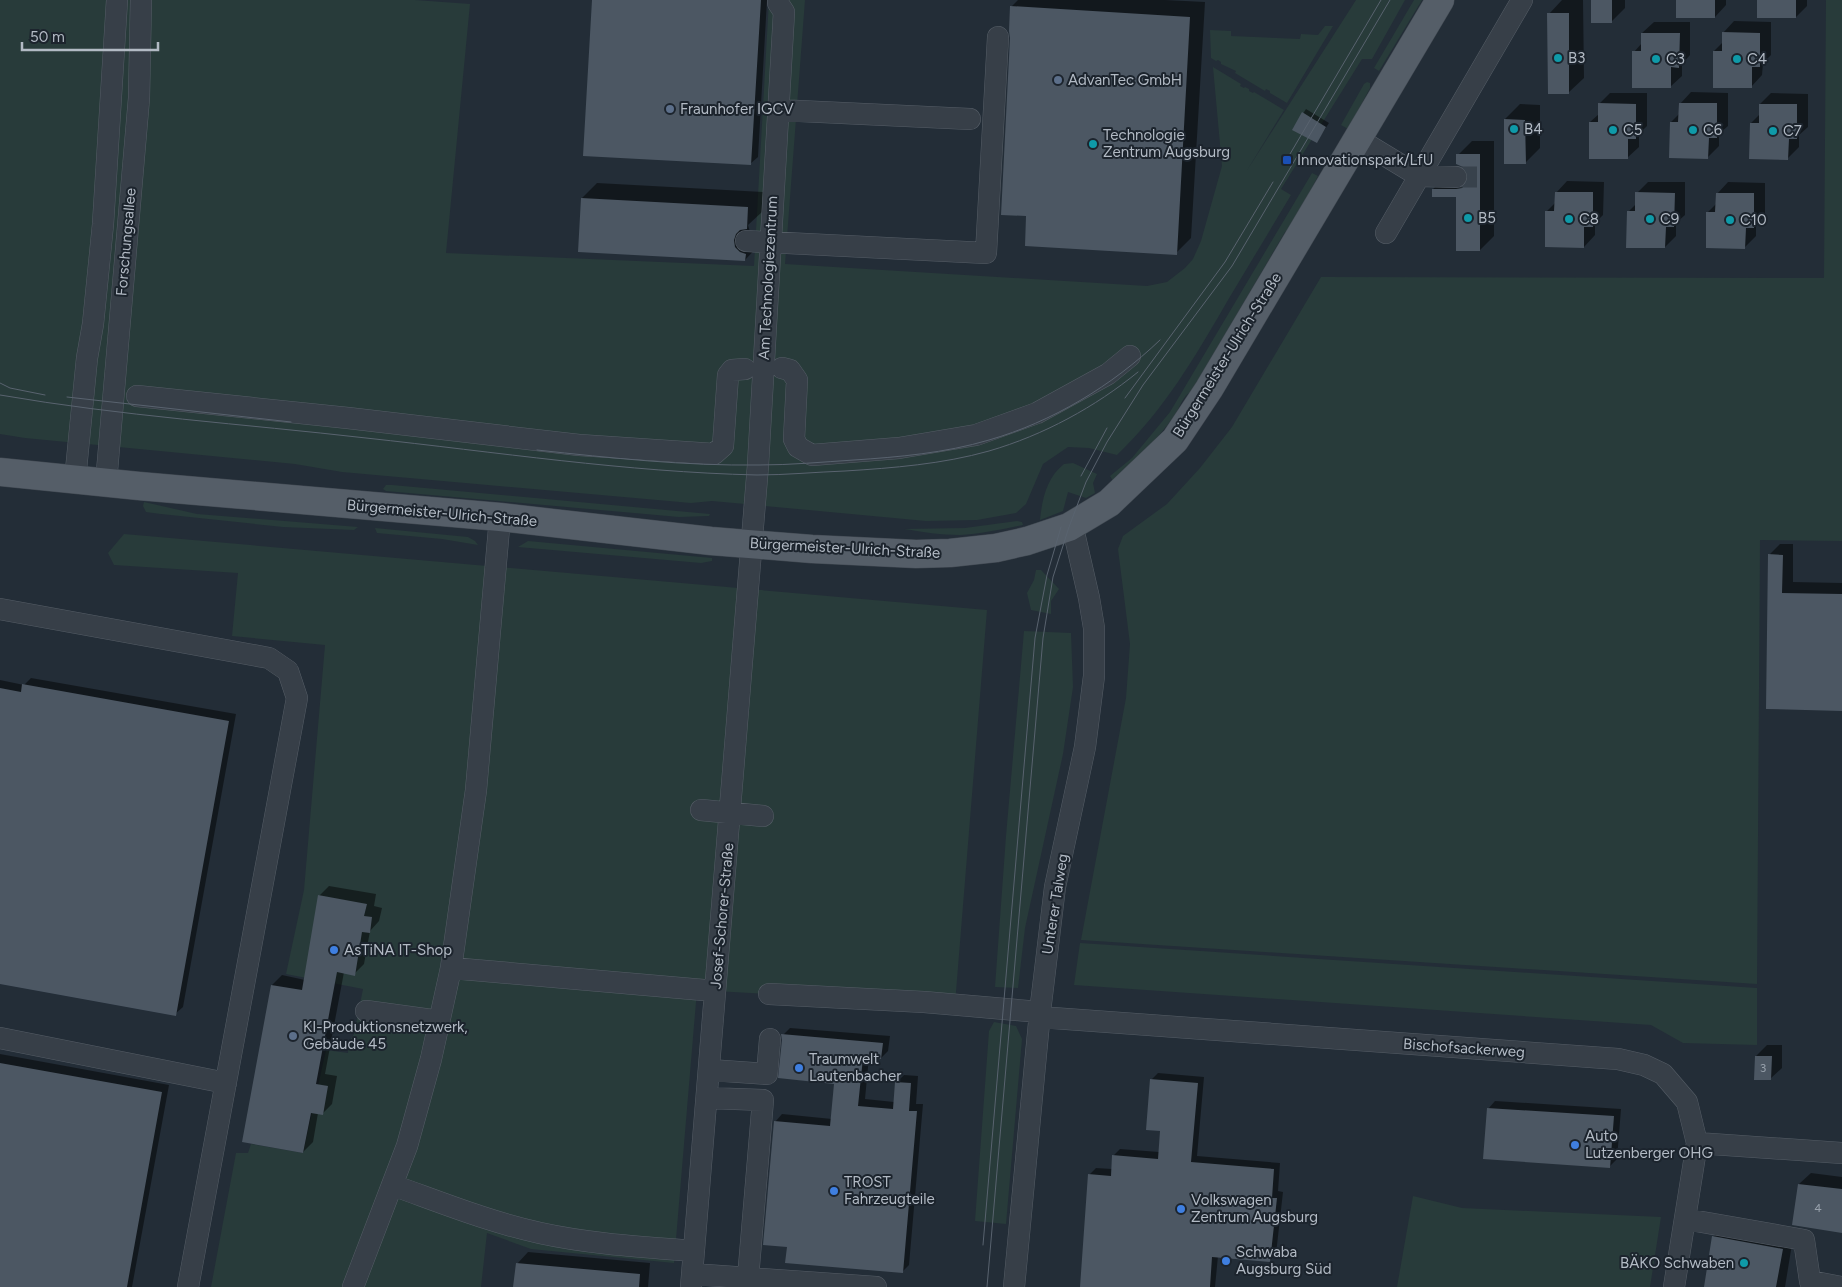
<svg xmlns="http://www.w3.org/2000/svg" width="1842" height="1287" viewBox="0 0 1842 1287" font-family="Figtree,sans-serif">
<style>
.green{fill:#283b3a}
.shadow{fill:#0007}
.building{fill:#4c5763}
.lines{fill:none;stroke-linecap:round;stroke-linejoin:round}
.minor-tunnel{stroke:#38424c;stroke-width:21;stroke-dasharray:21 11;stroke-linecap:butt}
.minor-casing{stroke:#555d66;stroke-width:22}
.major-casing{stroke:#404851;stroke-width:29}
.minor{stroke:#373f48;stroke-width:21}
.major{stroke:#555e68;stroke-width:28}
.tram{stroke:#59636f;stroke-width:1}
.culture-dot{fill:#0f9aa8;stroke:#1c242d;stroke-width:2}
.service-dot{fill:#5c6f8a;stroke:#1c242d;stroke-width:2}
.transit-dot{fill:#1a4fb4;stroke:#1c242d;stroke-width:2}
.shop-dot{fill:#3f7fe0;stroke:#1c242d;stroke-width:2}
.labels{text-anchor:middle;stroke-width:4;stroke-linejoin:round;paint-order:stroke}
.number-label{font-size:12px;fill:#98a1ac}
.poi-label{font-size:15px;fill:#b2bac4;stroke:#1c242d;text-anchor:start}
.street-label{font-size:15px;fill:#b2bac4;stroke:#1c242d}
</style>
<rect width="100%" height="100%" fill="#232d37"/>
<path class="green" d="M 0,0 L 415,0 L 470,4 L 446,253 L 754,266 L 769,0 L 805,0 L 785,264 L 1147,286 L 1167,282 L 1185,268 L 1193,259 L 1201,241 L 1222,166 L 1213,67 L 1241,84 L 1240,86 L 1244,88 L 1245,87 L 1249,89 L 1249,91 L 1253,93 L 1254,92 L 1284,110 L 1246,172 L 1356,0 L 1405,0 L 1372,59 L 1362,59 L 1281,189 L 1291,195 C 1270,230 1249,265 1228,300 C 1195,357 1165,409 1117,455 L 1089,448 L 1068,447 L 1043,464 L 1026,504 L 1016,513 L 977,520 L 926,521 L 712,501 L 691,503 L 342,472 L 295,464 L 25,438 L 0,434 Z
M 1414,0 L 1422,0 L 1379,71 L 1374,68 Z
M 1826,0 L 1842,0 L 1842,541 L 1760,540 L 1757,984 L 1081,940 L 1126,698 L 1130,644 L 1118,549 L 1123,536 L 1167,504 L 1200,468 L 1232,427 L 1321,277 L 1824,278 Z
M 1325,26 L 1333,26 L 1287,103 L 1270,93 L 1270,91 L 1266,89 L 1265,91 L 1235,73 L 1236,71 L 1221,64 L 1221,62 L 1218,60 L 1216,61 L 1211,58 L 1210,30 L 1231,31 L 1231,36 L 1300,39 L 1301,34 L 1318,35 Z
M 1367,82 L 1370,83 L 1370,88 L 1348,129 L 1341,125 L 1364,84 Z
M 1312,173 L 1318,176 L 1291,228 L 1285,232 L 1191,392 C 1182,396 1180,408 1174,416 C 1157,441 1134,460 1113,481 L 1110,476 L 1132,458 L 1170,412 Z
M 1073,463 L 1097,474 L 1093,483 L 1095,493 L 1086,498 L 1068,492 L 1063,511 L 1040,520 C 1042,499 1047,477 1064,464 Z
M 386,485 L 392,485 L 710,514 L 709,516 L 679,517 L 386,491 L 383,489 Z
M 144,502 L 197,514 L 358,527 L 354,530 L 283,527 L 161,514 L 146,512 L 143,506 Z
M 1017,521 L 1022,522 L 1023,525 C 1002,529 981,534 960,535 C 941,535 923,532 904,529 L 965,528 Z
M 375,528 L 468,537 L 475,541 L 478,545 L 442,539 L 377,533 Z
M 124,534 L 987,610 L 955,1004 L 697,990 L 674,1263 L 531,1249 L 487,1233 L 481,1287 L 211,1287 L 236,1153 L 248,1153 L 251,1144 L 303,1153 L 326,1050 L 348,1053 L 349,1042 L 354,1034 L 363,989 L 286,974 L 304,890 L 325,645 L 232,636 L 238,573 L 114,565 L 108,553 Z
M 528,541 L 712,558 L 712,561 L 701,563 L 518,547 Z
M 1036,570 L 1041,570 L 1059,589 L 1051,601 L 1051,614 L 1031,610 L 1027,593 L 1034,580 Z
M 1024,631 L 1071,633 L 1073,687 L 1063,754 L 1025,928 L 1018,988 L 995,987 L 1006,836 Z
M 1080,943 L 1757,988 L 1757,1045 L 1683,1043 L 1651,1025 L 1074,985 Z
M 994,1022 L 1016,1026 L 1022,1039 L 1006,1224 L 975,1221 L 989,1031 Z
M 1413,1196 L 1462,1208 L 1661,1217 L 1650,1287 L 1397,1287 Z"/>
<path class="shadow" d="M 594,0 L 767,0 L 758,157 L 750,164 Z
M 1018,0 L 1165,0 L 1205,2 L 1191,238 L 1176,253 L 1028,215 L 1011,7 Z
M 1562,0 L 1583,0 L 1584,78 L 1568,93 L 1549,14 Z
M 1592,0 L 1625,0 L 1625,8 L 1611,22 Z
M 1677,0 L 1726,0 L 1726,5 L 1715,17 Z
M 1759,0 L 1807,0 L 1807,6 L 1796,17 Z
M 1734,21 L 1771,22 L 1771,55 L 1763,63 L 1762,75 L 1751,87 L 1714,51 L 1723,42 L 1723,33 Z
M 1654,22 L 1690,22 L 1690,55 L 1682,64 L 1682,76 L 1670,87 L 1634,52 L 1642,43 L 1642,33 Z
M 1691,92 L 1728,93 L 1728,126 L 1719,134 L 1719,146 L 1708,157 L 1671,122 L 1680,113 L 1680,104 Z
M 1610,93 L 1647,93 L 1647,126 L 1639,134 L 1639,147 L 1627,158 L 1590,122 L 1599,114 L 1599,104 Z
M 1771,93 L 1808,94 L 1808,127 L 1799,135 L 1799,147 L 1788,158 L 1751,123 L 1760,114 L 1760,104 Z
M 1520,104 L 1540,105 L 1540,148 L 1525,163 L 1505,119 Z
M 1306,109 L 1329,123 L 1317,141 L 1293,129 Z
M 1472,141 L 1494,141 L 1494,236 L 1480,250 L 1458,196 L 1433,189 L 1447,175 L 1470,176 L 1458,155 Z
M 1567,181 L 1604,182 L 1603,215 L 1595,223 L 1595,235 L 1584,247 L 1547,211 L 1556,202 L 1556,193 Z
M 1648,182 L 1685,182 L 1685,215 L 1676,223 L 1676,236 L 1665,247 L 1628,212 L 1637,203 L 1637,193 Z
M 1728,182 L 1765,183 L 1765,216 L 1756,224 L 1756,236 L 1745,247 L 1708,212 L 1717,203 L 1717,194 Z
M 597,183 L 763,192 L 762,212 L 748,225 L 750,232 L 760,244 L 745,260 L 582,198 Z
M 1780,544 L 1793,544 L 1793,582 L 1842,583 L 1842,710 L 1767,708 L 1769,555 Z
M 31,678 L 236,714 L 183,1007 L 175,1014 L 0,983 L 0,680 L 24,685 Z
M 329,886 L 376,894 L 374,906 L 382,908 L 379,921 L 370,931 L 364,964 L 354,974 L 344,972 L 325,1074 L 337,1076 L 332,1104 L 322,1114 L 318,1113 L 313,1142 L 303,1152 L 272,985 L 282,975 L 305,980 L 319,896 Z
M 790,1028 L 890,1036 L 888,1051 L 881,1058 L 869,1057 L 865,1099 L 894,1102 L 896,1083 L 904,1075 L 918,1076 L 916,1104 L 923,1104 L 909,1265 L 902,1272 L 788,1246 L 775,1122 L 782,1114 L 832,1119 L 835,1083 L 783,1035 Z
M 1767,1045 L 1782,1045 L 1782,1068 L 1770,1079 L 1756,1056 Z
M 0,1054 L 169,1085 L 132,1287 L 0,1287 Z
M 1158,1073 L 1204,1077 L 1197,1156 L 1280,1163 L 1278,1191 L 1283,1192 L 1276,1254 L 1270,1260 L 1218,1256 L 1215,1287 L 1081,1287 L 1089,1175 L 1096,1168 L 1112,1169 L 1113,1156 L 1120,1149 L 1159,1152 L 1161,1130 L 1151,1080 Z
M 1495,1101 L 1621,1109 L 1617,1159 L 1610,1166 L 1488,1109 Z
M 1811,1173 L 1842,1177 L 1842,1231 L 1794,1224 L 1799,1184 Z
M 1725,1226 L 1793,1238 L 1785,1287 L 1705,1287 L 1713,1237 Z
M 528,1252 L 650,1263 L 648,1287 L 515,1287 L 517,1264 Z"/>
<path class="building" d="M 592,0 L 761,0 L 751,165 L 583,156 Z
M 1591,0 L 1612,0 L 1612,23 L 1591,23 Z
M 1676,0 L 1715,0 L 1715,18 L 1676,18 Z
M 1757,0 L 1796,0 L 1796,18 L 1757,18 Z
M 1010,6 L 1190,17 L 1177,255 L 1025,246 L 1026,216 L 1001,215 L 1010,38 L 1009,31 Z
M 1547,13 L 1569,13 L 1569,94 L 1548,94 Z
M 1722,32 L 1760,33 L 1760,67 L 1752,67 L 1752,88 L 1713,88 L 1713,51 L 1722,51 Z
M 1641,33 L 1680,33 L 1679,68 L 1671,67 L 1671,88 L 1632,88 L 1632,51 L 1641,51 Z
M 1598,103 L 1636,104 L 1636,139 L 1628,139 L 1628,159 L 1589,159 L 1589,122 L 1598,122 Z
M 1679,103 L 1717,103 L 1717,138 L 1709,138 L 1708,159 L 1669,158 L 1670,122 L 1678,122 Z
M 1759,104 L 1797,104 L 1797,139 L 1789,139 L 1788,160 L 1749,159 L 1750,123 L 1759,123 Z
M 1302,112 L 1326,127 L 1317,143 L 1292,130 Z
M 1504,119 L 1525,120 L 1526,164 L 1504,164 Z
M 1456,154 L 1480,154 L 1480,251 L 1456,251 L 1456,197 L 1432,197 L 1432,189 L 1456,189 L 1462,188 L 1467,183 L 1468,177 L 1467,172 L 1463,167 L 1456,164 Z
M 1555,192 L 1593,192 L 1593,227 L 1584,227 L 1584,248 L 1545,247 L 1545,211 L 1554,211 Z
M 1635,192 L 1675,193 L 1674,227 L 1666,227 L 1665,248 L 1626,248 L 1627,211 L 1635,211 Z
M 1716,193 L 1754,193 L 1754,228 L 1746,228 L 1745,249 L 1706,248 L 1706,212 L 1715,212 Z
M 581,198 L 748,207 L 747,229 L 740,230 L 736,234 L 734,240 L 735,247 L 740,252 L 746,254 L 745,261 L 578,252 Z
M 1768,554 L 1783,555 L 1782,593 L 1842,594 L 1842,711 L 1766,709 Z
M 22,684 L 229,721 L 176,1016 L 0,984 L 0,688 L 21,692 Z
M 318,895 L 367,904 L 364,916 L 372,917 L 370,933 L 362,932 L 355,976 L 337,972 L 316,1084 L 328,1086 L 323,1115 L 311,1113 L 303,1153 L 242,1142 L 271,985 L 302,990 Z
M 781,1034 L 883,1043 L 881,1059 L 863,1058 L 858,1106 L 893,1109 L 895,1082 L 911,1083 L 909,1111 L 917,1111 L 903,1273 L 785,1263 L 787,1247 L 763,1245 L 774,1121 L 830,1126 L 834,1084 L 778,1078 L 782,1040 Z
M 1755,1056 L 1772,1056 L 1771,1080 L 1754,1080 Z
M 0,1063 L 162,1092 L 127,1287 L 0,1287 Z
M 1150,1079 L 1198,1083 L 1191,1162 L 1274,1169 L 1272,1198 L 1277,1198 L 1270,1262 L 1212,1257 L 1210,1287 L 1080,1287 L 1088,1174 L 1111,1176 L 1112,1155 L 1158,1159 L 1160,1131 L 1146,1130 Z
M 1487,1108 L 1614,1116 L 1610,1168 L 1483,1159 Z
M 1798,1184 L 1842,1189 L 1842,1233 L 1792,1225 Z
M 1712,1236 L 1783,1249 L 1776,1287 L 1704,1287 Z
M 516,1263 L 640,1274 L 639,1287 L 513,1287 Z"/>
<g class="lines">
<path class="minor-tunnel" d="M 1456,177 L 1480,177"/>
<g class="minor-casing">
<path id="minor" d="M 778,110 L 970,119
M 1358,139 L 1419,176 L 1456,177
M 1386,233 L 1522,0
M 746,241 L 986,253 L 998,37
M 782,368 L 790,370 L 797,380 L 794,439 L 798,447 L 812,455 L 899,448 L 976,435 L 1037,413 L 1108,374 L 1130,356
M 137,396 L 348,418 L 579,445 L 714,454 L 723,446 L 728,375 L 732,370 L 745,369
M 75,480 L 87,358 L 93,324 L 103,224 L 117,0
M 106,483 L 139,98 L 141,0
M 0,609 L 269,658 L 288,671 L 297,698 L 188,1287
M 701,810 L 763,816
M 451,968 L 715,991
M 769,994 L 924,1002 L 1040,1012
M 366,1011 L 439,1021
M 1039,1017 L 1618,1059 L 1644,1065 L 1663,1074 L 1687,1102 L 1697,1143 L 1674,1287
M 0,1038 L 226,1083
M 710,1070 L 767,1074 L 770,1039
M 708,1098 L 763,1100 L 748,1278
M 1697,1143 L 1842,1153
M 392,1185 C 440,1202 489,1222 540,1233 C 590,1244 643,1247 694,1251
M 1685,1219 L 1804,1240 L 1810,1281 L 1841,1287
M 692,1274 L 876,1287
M 353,1287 L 407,1146 L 431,1059 L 451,968 L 476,790 L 500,517
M 691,1287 L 758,465 L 784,12 L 778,3 L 778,0
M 1014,1287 L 1040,1012 L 1055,887 L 1085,747 L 1094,676 L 1094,628 L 1089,598 L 1072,524"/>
</g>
<g class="major-casing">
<path id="major" d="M 0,472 L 139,486 L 500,517 L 711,541 L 812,549 L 916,554 L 950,553 L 996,548 L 1027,541 L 1069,527 L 1109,503 L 1175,440 L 1209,389 L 1440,0"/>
</g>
<use href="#minor" class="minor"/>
<use href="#major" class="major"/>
<path class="tram" d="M 1290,154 L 1381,0
M 0,383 L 10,388 L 45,395
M 0,395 C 121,416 244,424 366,438 C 496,452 626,472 757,475 C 786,475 816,472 845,471 C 893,468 943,464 989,451 C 1044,435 1095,407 1138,372
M 67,397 L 291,422
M 1125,398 L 1225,262 L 1273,182
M 537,450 C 611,458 685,466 759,465 C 791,465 822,462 854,460 C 899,457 945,453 989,440 C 1052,422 1112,386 1160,340
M 1081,476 L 1107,428
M 983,1245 L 1035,638 L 1047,575 L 1061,527
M 987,1287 L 1043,638 L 1053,577 L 1069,527 L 1086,482 L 1107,442 L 1143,385 L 1232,266 L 1390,0"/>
</g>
<g class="culture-dot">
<circle cx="1558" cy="58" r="5"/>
<circle cx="1656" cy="59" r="5"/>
<circle cx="1737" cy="59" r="5"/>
<circle cx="1514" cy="129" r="5"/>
<circle cx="1613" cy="130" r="5"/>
<circle cx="1693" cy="130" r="5"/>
<circle cx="1773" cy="131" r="5"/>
<circle cx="1093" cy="144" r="5"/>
<circle cx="1468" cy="218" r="5"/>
<circle cx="1569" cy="219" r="5"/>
<circle cx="1650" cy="219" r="5"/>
<circle cx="1730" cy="220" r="5"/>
<circle cx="1744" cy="1263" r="5"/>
</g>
<g class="service-dot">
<circle cx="1058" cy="80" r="5"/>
<circle cx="670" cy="109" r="5"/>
<circle cx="293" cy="1036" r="5"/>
</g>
<rect class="transit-dot" x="1282" y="155" width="10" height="10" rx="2.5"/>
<g class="shop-dot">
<circle cx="334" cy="950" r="5"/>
<circle cx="799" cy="1068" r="5"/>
<circle cx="1575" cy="1145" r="5"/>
<circle cx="834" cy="1191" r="5"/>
<circle cx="1181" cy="1209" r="5"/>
<circle cx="1226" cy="1261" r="5"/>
</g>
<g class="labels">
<g class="number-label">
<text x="1763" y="1072">3</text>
<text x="1818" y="1212">4</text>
</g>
<g class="poi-label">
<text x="1568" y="63">B3</text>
<text x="1666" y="64">C3</text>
<text x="1747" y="64">C4</text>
<text x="1068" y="85">AdvanTec GmbH</text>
<text x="680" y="114">Fraunhofer IGCV</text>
<text x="1524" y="134">B4</text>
<text x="1623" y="135">C5</text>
<text x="1703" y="135">C6</text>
<text x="1783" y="136">C7</text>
<text x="1103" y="140">Technologie<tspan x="1103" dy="17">Zentrum Augsburg</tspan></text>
<text x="1297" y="165">Innovationspark/LfU</text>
<text x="1478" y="223">B5</text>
<text x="1579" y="224">C8</text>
<text x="1660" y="224">C9</text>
<text x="1740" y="225">C10</text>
<text x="344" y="955">AsTiNA IT-Shop</text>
<text x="303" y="1032">KI-Produktionsnetzwerk,<tspan x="303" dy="17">Gebäude 45</tspan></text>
<text x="809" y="1064">Traumwelt<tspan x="809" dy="17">Lautenbacher</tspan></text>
<text x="1585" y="1141">Auto<tspan x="1585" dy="17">Lutzenberger OHG</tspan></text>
<text x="844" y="1187">TROST<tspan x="844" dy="17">Fahrzeugteile</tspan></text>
<text x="1191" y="1205">Volkswagen<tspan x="1191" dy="17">Zentrum Augsburg</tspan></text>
<text x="1236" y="1257">Schwaba<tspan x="1236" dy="17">Augsburg Süd</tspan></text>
<text x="1734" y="1268" text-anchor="end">BÄKO Schwaben</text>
</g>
<g class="street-label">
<text transform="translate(126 242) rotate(-85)" y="5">Forschungsallee</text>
<text transform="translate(768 278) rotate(-87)" y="5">Am Technologiezentrum</text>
<text transform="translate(1227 355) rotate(-58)" y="5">Bürgermeister-Ulrich-Straße</text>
<text transform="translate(442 513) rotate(5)" y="5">Bürgermeister-Ulrich-Straße</text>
<text transform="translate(845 548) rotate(3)" y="5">Bürgermeister-Ulrich-Straße</text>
<text transform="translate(1055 904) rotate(-81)" y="5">Unterer Talweg</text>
<text transform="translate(722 916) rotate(-85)" y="5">Josef-Schorer-Straße</text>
<text transform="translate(1464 1048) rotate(4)" y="5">Bischofsackerweg</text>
</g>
</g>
<path d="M22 42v8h136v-8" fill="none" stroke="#b2bac4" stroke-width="2.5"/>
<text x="30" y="42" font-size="15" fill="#b2bac4" stroke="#1c242d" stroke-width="4" paint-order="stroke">50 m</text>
</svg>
